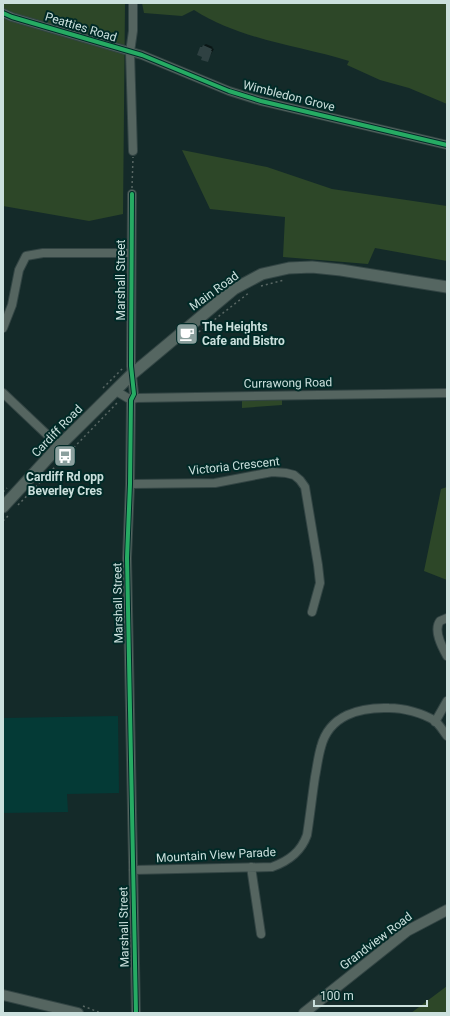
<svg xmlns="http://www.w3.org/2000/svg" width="450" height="1016" viewBox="0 0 450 1016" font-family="Roboto,sans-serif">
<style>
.built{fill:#043a36}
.green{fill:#2d4728}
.shadow{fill:#0007}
.building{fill:#2f4142}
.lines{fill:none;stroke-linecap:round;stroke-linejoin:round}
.minor-casing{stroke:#334544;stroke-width:10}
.tertiary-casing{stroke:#334544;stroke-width:12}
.secondary-casing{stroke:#334544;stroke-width:13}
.path{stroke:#596764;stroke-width:1.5;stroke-dasharray:2 3;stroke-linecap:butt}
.minor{stroke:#556560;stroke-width:8}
.tertiary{stroke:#556560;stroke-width:10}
.secondary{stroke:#556661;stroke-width:11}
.cycleway-casing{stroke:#002a27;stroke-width:6}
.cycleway{stroke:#26ab63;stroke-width:4}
.labels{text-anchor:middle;stroke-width:4;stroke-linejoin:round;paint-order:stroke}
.street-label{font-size:12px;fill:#cbe0dd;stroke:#002a27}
.poi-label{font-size:12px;font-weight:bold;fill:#cbe0dd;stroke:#002a27;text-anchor:start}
</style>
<rect width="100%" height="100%" fill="#142a29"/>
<path class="built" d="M 118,716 L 119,793 L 67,794 L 68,812 L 3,813 L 3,718 Z"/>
<path class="green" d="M 4,3 L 125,3 L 123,214 L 89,221 L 3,206 Z
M 142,3 L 447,3 L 447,104 L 409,88 L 380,80 L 347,65 L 349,61 C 297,45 241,40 194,10 L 182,16 L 144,13 Z
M 182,150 L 267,167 L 332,189 L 447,206 L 447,261 L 375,248 L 368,264 L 283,257 L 285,217 L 210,209 Z
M 282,397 L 282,405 L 242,408 L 242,398 Z
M 447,487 L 447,580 L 424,571 L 441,489 Z
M 447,986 L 447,1013 L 411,1013 Z"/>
<path class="shadow" d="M 206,44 L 213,47 L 212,48 L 214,49 L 207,61 L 203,56 L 201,47 Z"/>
<path class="building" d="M 203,45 L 212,49 L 211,51 L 212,51 L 208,62 L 201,60 L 202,57 L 197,55 L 200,47 L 202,47 Z"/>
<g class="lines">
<g class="minor-casing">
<path id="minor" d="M 3,13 L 12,17 L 142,55 L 229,91 L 261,101 L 447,145
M 133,151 L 130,52 L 133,31 L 133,3
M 132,194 L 131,366 L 134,394 L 131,400 L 130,484 L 127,558 L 136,1013
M 3,328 L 12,305 L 19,270 L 26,256 L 43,253 L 131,253
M 116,391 L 131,400 L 136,398 L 447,393
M 3,393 L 59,446
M 130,484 L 215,483 L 272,472 L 286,473 L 294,475 L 300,480 L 305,487 L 318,565 L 320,583 L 312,612
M 447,618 L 440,621 C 433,630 442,647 447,656
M 435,722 L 447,701
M 251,867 L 261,934
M 133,870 L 272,867 C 289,861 301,852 307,835 C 310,816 312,797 315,777 C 317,767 318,757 321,747 C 329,715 360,707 389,708 C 403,708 423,713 435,721 C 440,725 443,731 447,736"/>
</g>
<g class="tertiary-casing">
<path id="tertiary" d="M 3,995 L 78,1013
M 304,1013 L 407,931 L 447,910"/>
</g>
<g class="secondary-casing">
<path id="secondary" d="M 3,507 L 57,448 L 131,375 L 234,289 L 262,274 L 289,268 L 312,267 L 341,270 L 447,287"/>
</g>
<path class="path" d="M 132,188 L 133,157
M 261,286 L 284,280
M 187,341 L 250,292
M 103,388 L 124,367
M 3,492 L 7,488
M 18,505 L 118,402
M 3,521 L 9,515
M 83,1006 L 101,1013"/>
<use href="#minor" class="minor"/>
<use href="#tertiary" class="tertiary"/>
<use href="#secondary" class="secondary"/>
<g class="cycleway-casing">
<path id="cycleway" d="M 3,13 L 12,17 L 142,55 L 229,91 L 261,101 L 447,145
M 132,194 L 131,366 L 134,394 L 131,400 L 130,484 L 127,558 L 136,1013"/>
</g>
<use href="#cycleway" class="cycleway"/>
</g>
<defs>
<g id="cafe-square" transform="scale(1.15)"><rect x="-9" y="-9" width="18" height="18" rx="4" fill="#8ba09e" stroke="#002a27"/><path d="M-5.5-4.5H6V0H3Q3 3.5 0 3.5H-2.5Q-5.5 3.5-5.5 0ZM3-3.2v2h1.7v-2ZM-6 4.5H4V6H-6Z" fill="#fff"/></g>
<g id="bus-square" transform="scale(1.15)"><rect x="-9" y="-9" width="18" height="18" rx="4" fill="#8ba09e" stroke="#002a27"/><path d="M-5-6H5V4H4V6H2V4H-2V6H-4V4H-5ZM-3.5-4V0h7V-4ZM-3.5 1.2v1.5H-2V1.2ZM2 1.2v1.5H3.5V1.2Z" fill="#fff"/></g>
</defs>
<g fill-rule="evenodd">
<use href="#cafe-square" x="187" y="334"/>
<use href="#bus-square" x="65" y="456"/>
</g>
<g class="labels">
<g class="street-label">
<text transform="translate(81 27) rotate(17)" y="4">Peatties Road</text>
<text transform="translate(289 96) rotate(14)" y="4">Wimbledon Grove</text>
<text transform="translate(121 280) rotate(-90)" y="4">Marshall Street</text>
<text transform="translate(214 291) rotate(-36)" y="4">Main Road</text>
<text transform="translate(288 383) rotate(-1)" y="4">Currawong Road</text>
<text transform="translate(57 431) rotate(-46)" y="4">Cardiff Road</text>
<text transform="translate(234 466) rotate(-6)" y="4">Victoria Crescent</text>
<text transform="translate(118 603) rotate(-91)" y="4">Marshall Street</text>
<text transform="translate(216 855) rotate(-3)" y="4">Mountain View Parade</text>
<text transform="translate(124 927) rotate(-91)" y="4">Marshall Street</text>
<text transform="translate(376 941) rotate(-37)" y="4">Grandview Road</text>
</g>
<g class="poi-label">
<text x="202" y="331">The Heights<tspan x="202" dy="14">Cafe and Bistro</tspan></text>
<text x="65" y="481" text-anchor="middle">Cardiff Rd opp<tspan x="65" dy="14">Beverley Cres</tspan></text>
</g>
</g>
<rect width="450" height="1016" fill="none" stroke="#cbe0dd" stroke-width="8"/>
<path d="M314 1000v6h113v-6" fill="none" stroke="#cbe0dd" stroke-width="2"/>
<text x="320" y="1000" font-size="12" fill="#cbe0dd" stroke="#002a27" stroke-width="3" paint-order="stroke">100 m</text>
</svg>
